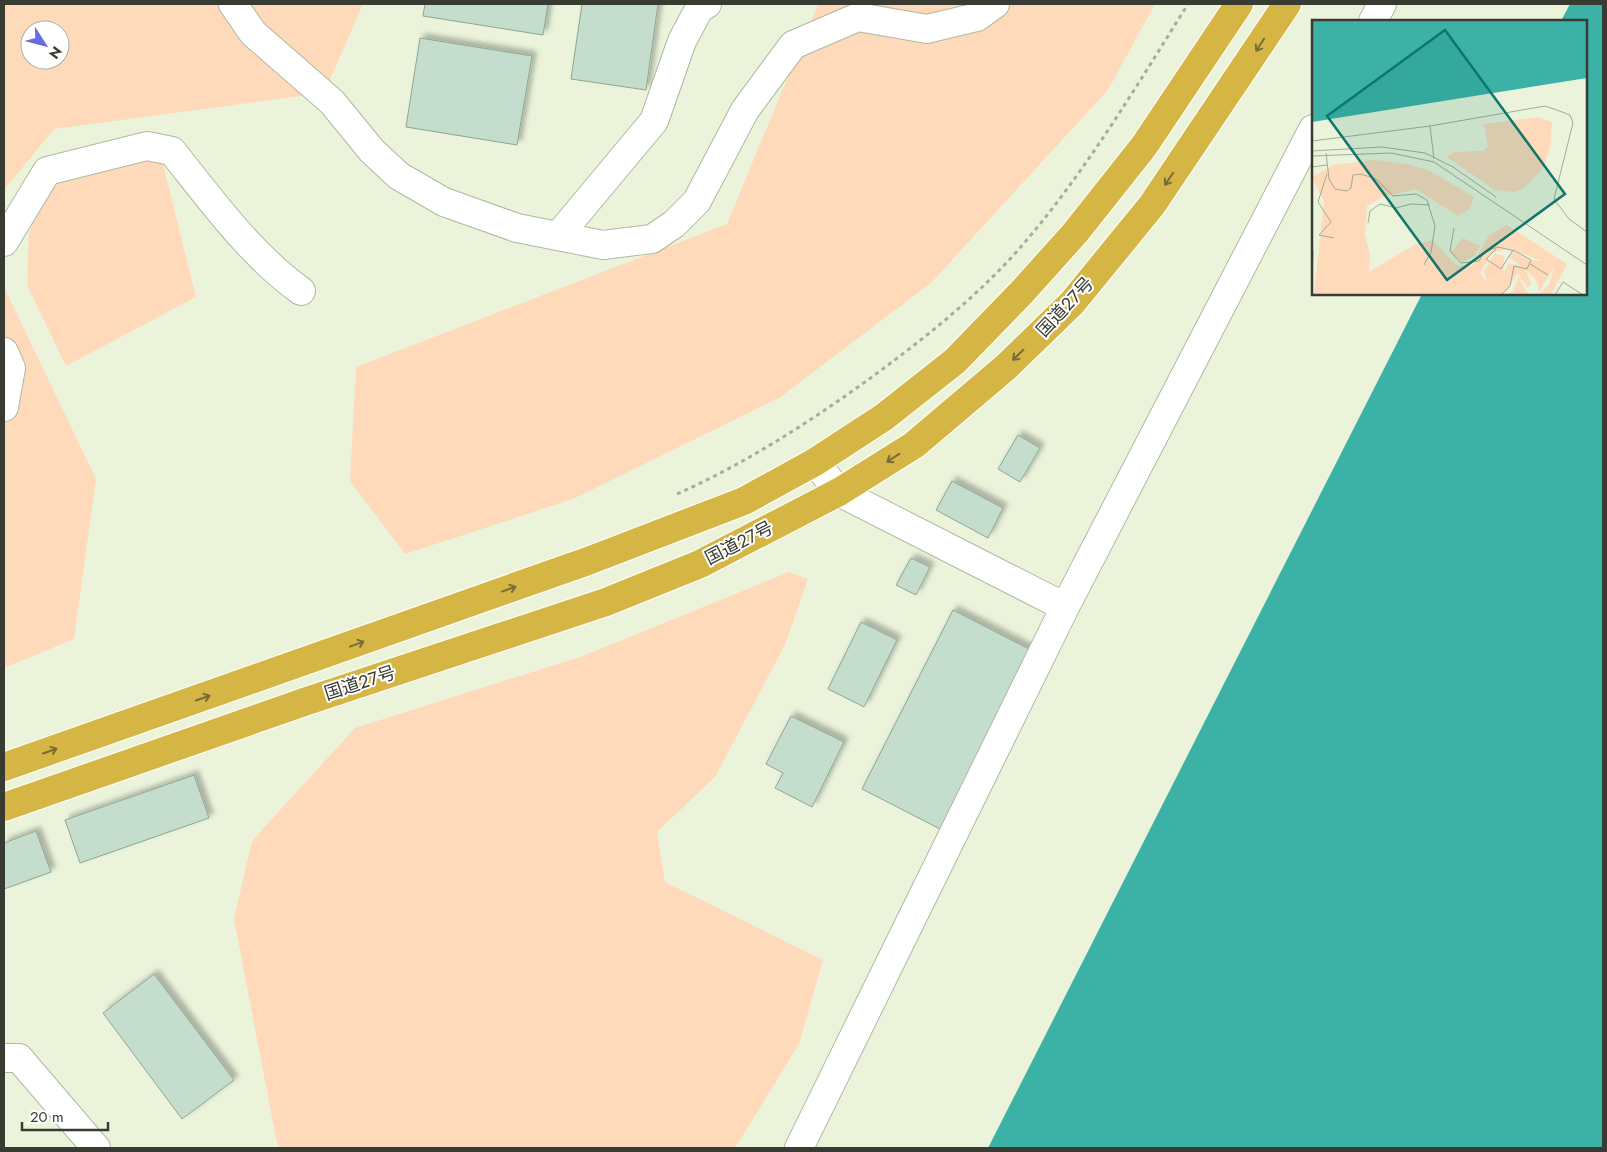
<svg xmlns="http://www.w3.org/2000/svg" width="1607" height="1152" viewBox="0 0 1607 1152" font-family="Jost,'Noto Sans JP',sans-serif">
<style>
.green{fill:#fed9ba;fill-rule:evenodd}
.water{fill:#3cb1a6}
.building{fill:#c5ddcc;stroke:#8fa595;filter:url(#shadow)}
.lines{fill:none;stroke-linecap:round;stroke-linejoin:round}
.minor-casing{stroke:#b0b9a1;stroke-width:30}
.highway-casing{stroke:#fff;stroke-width:30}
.path{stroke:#a6ad9a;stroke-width:3;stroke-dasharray:4 4;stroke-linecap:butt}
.minor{stroke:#fff;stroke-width:28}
.highway{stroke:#d5b543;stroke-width:28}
.oneway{stroke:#776c39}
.labels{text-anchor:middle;stroke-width:4;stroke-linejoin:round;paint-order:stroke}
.street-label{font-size:18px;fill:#383b32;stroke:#fff}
.inset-road{fill:none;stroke:#a3aa97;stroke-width:1}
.view{fill:#0f766e;fill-opacity:0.15;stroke:#0f766e;stroke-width:2.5}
.inset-edge{fill:none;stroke:#383b32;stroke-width:2.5}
</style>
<defs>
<filter id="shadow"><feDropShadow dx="4.5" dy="-4.5" stdDeviation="2.5" flood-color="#0004"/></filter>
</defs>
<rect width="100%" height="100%" fill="#ebf4db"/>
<path class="green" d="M 4,4 L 363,4 L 324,93 L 54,129 L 4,190 ZM 30,30 L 60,30 L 60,60 L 30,60 Z
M 818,4 L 1155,4 L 1108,90 L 931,283 L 779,398 L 573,499 L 405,554 L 350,481 L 356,367 L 727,224 Z
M 161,156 L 196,297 L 66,366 L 27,285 L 29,233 L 47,181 Z
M 4,287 L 96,479 L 74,639 L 4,668 Z
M 789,572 L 808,579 L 785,645 L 715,777 L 657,832 L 665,882 L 823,960 L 799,1044 L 735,1148 L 281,1148 L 277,1143 L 234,919 L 252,841 L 355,728 L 583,656 Z"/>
<path class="water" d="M 1570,4 L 1603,4 L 1603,1148 L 988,1148 L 1422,294 L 1586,294 L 1586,21 L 1561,21 Z"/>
<path class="building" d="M 425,4 L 548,4 L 543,35 L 423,16 Z
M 582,4 L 658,4 L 646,90 L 571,79 Z
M 420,38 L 532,56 L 517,145 L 406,127 Z
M 1018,435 L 1040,448 L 1020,482 L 998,469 Z
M 952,481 L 1003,508 L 988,538 L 936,510 Z
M 911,558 L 930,567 L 916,595 L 896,585 Z
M 953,610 L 1033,651 L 942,830 L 862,789 Z
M 861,622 L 897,640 L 864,707 L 828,689 Z
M 791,716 L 844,742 L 812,807 L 775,788 L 783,773 L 766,764 Z
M 194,775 L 209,818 L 80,863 L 65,820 Z
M 36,831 L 51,872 L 4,889 L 4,843 Z
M 154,974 L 234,1080 L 182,1119 L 103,1013 Z"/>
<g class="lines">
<g class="minor-casing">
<path id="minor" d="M 233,4 L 253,33 L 332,102 L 372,151 L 399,176 L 444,202 L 517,228 L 603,245 L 652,239 L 674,224 L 697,201 L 745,110 L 793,45 L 858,17 L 927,29 L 977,17 L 995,4
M 1373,21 L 1382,4
M 558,236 L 654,121 L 682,41 L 699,9 L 707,4
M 4,242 L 47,171 L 147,146 L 172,151 C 211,200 250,254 301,291
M 4,352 L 11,368 L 4,407
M 815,462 L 839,492 L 1065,607
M 4,1058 L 19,1058 L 96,1148
M 799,1148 L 1065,607 L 1313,129"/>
</g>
<g class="highway-casing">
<path id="highway" d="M 4,767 L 588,561 L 744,501 L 815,462 L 884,417 L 955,361 L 1022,292 L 1075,233 L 1144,146 L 1239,4
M 4,807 L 307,701 L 606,602 L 700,564 L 839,492 L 914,445 L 1006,367 L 1072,303 L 1152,205 L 1287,4"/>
</g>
<path class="path" d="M 677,494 C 744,464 805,425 865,382 C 924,339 984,292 1031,235 C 1091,163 1139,82 1188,4"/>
<use href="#minor" class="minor"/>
<use href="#highway" class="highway"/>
</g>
<defs><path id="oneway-shaft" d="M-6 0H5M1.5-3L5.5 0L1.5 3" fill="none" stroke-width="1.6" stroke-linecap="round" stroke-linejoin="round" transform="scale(1.25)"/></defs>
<g class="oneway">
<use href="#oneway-shaft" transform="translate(1260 45) rotate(123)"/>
<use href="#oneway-shaft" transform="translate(1169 179) rotate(124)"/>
<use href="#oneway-shaft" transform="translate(1018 355) rotate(136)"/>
<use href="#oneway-shaft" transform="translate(893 458) rotate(147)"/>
<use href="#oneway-shaft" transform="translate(509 589) rotate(-20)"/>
<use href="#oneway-shaft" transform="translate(357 644) rotate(-20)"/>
<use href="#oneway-shaft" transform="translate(203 698) rotate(-19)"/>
<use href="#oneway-shaft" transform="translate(50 751) rotate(-19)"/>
</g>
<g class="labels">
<g class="street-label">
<text transform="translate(1065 307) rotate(-47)" y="6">国道27号</text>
<text transform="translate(739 543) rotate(-27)" y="6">国道27号</text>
<text transform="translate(360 683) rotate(-18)" y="6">国道27号</text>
</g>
</g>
<g transform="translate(1312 20)">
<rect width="275" height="275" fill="#ebf4db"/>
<path d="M 227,97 L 240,102 L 238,127 L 232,147 L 212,168 L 202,172 L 183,170 L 135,137 L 143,132 L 171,131 L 176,126 L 172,104 ZM 62,140 L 95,144 L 118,151 L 162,177 L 158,189 L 146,196 L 104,169 L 71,177 L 55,186 L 53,213 L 58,236 L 57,252 L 104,224 L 120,220 L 144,245 L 160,246 L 177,215 L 195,205 L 255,244 L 239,275 L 226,275 L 237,265 L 242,247 L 227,272 L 224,260 L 214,250 L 219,264 L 215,268 L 206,253 L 191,275 L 2,275 L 12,182 L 0,157 L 22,145 ZM 198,229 L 230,241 L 217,240 L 201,231 L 197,237 L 209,246 L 196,243 L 191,255 L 192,236 L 182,234 L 172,251 L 174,259 L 191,256 L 173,260 L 168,253 L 181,232 ZM 151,218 L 168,226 L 162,236 L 150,242 L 139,232 ZM 207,257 L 216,275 L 195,275 L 200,272 Z" fill="#fed9ba" fill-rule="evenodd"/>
<path d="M 0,0 L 275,0 L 275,58 L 0,102 Z" fill="#3cb1a6"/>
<path class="inset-road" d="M 118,106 L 122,139M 0,121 L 118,106 L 233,86 L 242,89 L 258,95 L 261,103 L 242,179 L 257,199 L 275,212M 0,131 L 70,127 L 113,133 L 141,147 L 184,177M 14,133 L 17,159 L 23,169 L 35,171 L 39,168 L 41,155 L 49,154 L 64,159 L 81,176 L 104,174 L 115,180 L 123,206 L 119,232 L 112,245M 0,136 L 79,133 L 122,142 L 275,245M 0,147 L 15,145M 15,154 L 6,182 L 19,202 L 7,215 L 22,218M 56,203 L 58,191 L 68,184 L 84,188 L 99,184 L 118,185M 142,208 L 138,231 L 149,243 L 167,241 L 172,232 L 186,227 L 203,231 L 219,240 L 215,249 L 202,246 L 198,266 L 189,275M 184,229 L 174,239 L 189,249 L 201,230M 218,244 L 236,255M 0,258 L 1,231M 243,275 L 251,262 L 271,275"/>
<path class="view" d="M 133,10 L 253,174 L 135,260 L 15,96 Z"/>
<rect width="275" height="275" class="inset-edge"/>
</g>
<rect width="1607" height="1152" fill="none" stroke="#383b32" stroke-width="10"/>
<g transform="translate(45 45) rotate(126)"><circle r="24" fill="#ffffff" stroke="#afb1ad"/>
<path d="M0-4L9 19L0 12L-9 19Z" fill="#686be5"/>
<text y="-8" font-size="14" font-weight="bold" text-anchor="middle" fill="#383b32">N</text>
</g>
<path d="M22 1122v8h86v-8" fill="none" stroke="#383b32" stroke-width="2.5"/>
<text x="30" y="1122" font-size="15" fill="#383b32" stroke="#ffffff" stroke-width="4" paint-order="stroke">20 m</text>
</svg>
